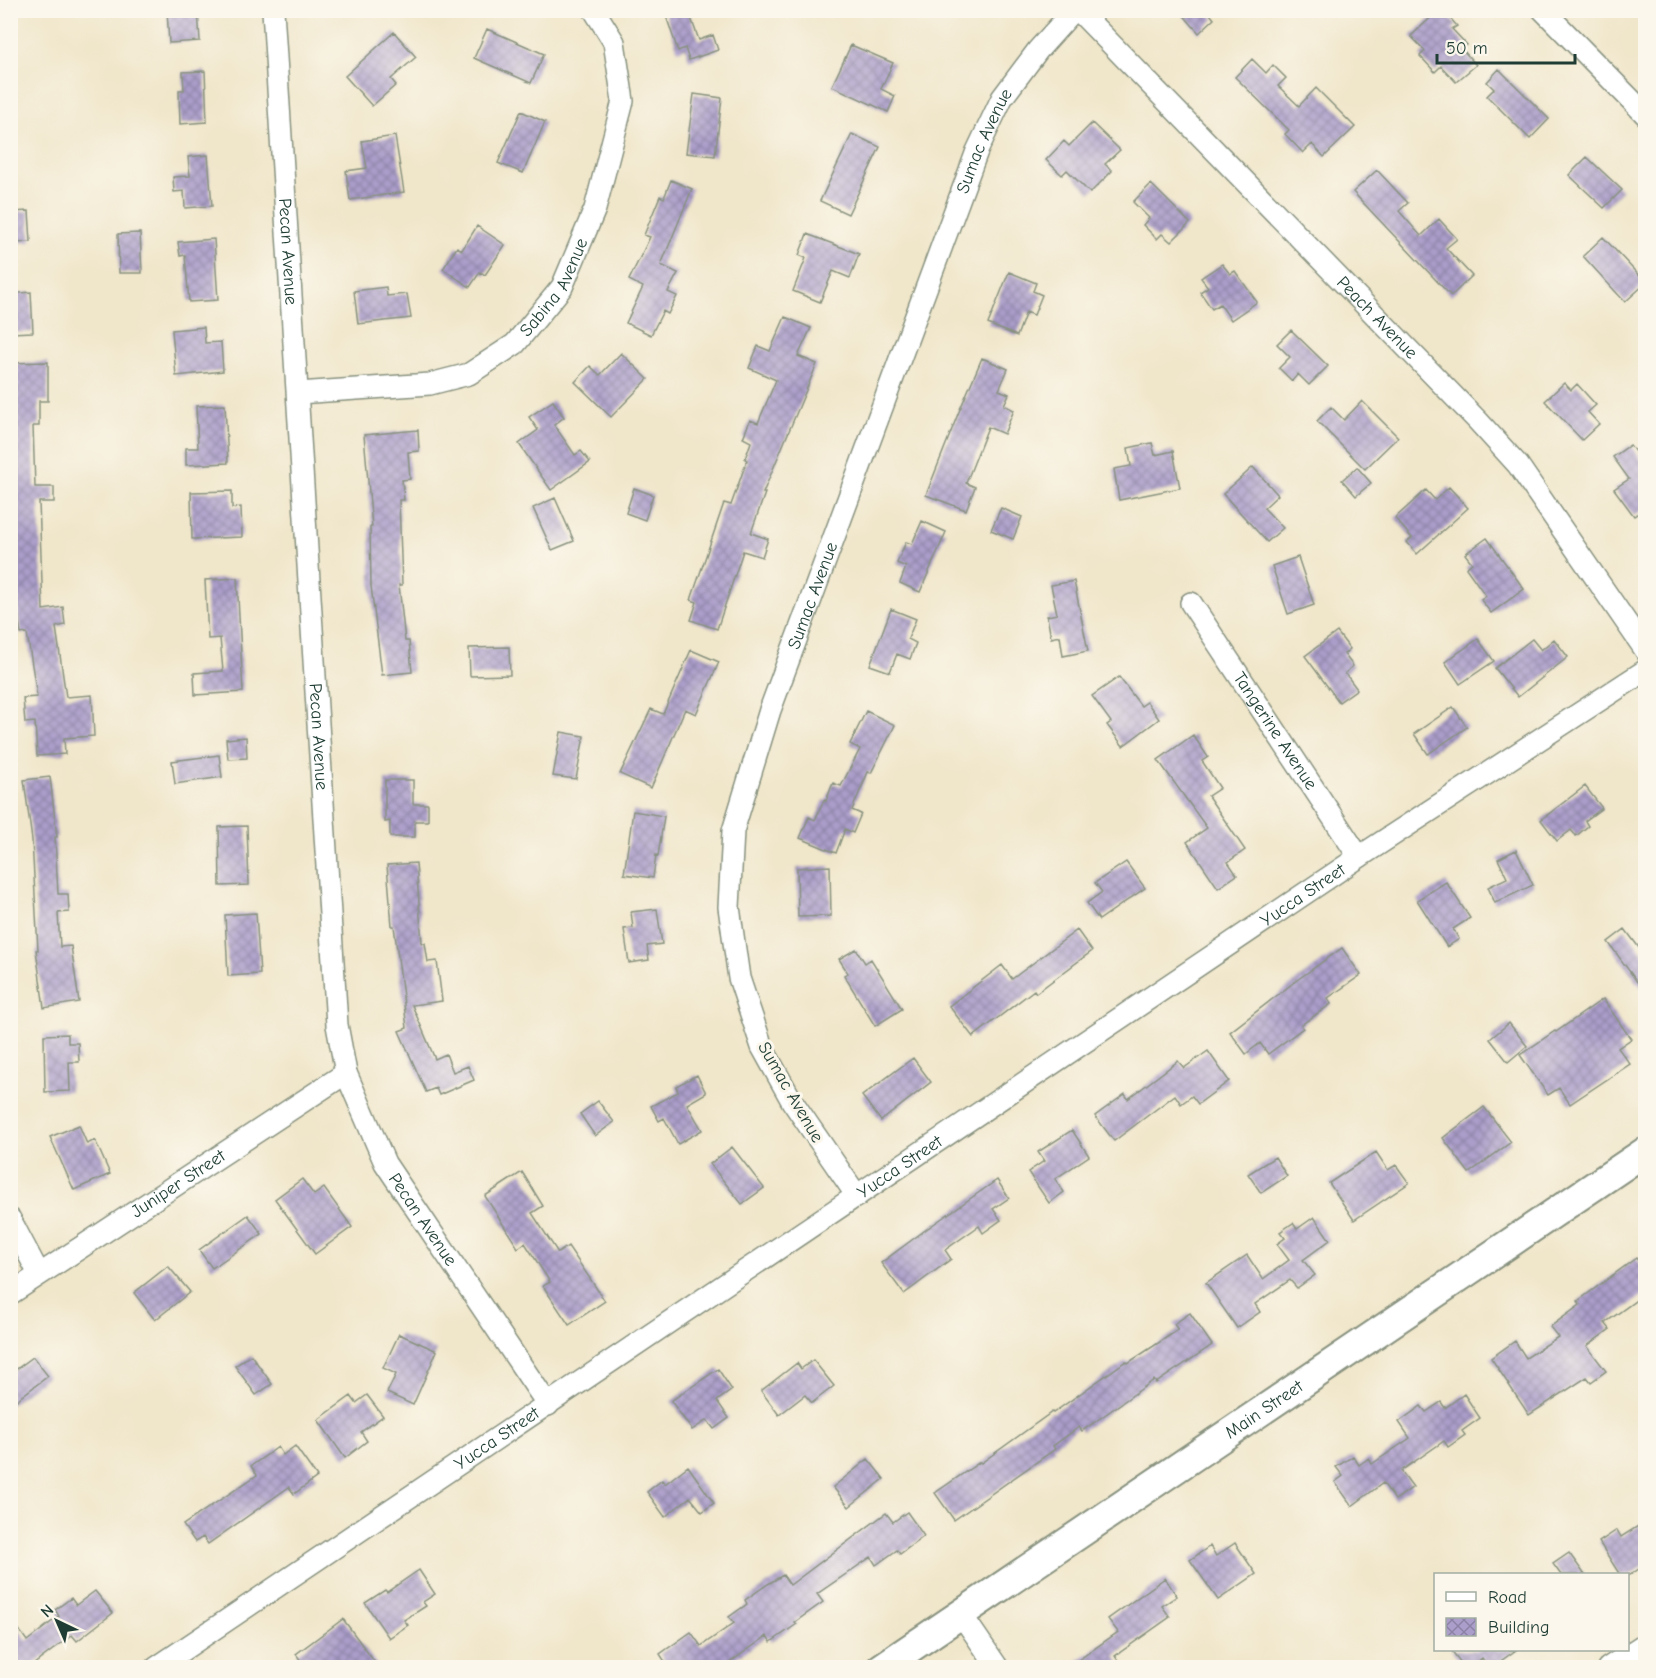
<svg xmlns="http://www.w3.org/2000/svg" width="1656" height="1678" viewBox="0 0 1656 1678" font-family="'Comic Neue',sans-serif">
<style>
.building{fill:url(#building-cross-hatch)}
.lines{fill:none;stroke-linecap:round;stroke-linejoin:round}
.street-casing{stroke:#88927f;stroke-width:24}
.secondary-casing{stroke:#88927f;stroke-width:32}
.street{stroke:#fff;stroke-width:21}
.secondary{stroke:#fff;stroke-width:28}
.labels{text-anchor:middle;stroke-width:6;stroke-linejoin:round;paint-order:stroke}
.street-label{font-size:18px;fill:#1f3d34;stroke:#fbf7ec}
</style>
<defs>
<pattern id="building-cross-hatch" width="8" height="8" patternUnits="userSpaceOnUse" patternTransform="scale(1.5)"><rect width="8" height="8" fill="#ac9eca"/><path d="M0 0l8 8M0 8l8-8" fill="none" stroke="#8b82a5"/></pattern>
</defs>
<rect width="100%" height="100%" fill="#fbf7ec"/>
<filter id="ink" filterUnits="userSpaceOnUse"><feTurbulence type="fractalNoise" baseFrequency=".0167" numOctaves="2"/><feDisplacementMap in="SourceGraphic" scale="12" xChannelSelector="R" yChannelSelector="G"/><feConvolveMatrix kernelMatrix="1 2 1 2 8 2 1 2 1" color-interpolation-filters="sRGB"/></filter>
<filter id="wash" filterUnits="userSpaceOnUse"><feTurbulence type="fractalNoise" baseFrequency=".008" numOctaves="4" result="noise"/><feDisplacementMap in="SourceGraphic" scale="24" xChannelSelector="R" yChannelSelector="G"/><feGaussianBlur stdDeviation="1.35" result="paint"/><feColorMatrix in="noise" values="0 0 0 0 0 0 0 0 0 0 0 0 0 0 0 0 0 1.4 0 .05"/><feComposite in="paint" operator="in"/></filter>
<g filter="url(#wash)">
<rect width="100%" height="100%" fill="#f0e6ca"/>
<g id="blocks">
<path class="building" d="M 167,10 L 198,10 L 200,41 L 169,43 Z
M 664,10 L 688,10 L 699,40 L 713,35 L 718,50 L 689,60 L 685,48 L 678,51 Z
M 1179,10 L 1207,10 L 1214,19 L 1199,33 Z
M 1439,10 L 1443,10 L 1457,26 L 1452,29 L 1467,45 L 1462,49 L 1476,65 L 1456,82 L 1441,66 L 1435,72 L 1420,56 L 1425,51 L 1411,36 Z
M 487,29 L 544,54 L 531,83 L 474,58 Z
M 394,32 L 416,57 L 391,79 L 396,85 L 372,106 L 345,76 Z
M 851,45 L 893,63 L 881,89 L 895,96 L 888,112 L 832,86 Z
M 1252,59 L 1266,73 L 1273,65 L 1286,78 L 1278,86 L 1299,106 L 1316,88 L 1355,127 L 1324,157 L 1312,144 L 1303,153 L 1285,134 L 1289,130 L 1235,77 Z
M 1499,69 L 1549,119 L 1530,139 L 1487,96 L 1494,89 L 1487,82 Z
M 205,71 L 207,122 L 180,124 L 179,90 L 184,90 L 183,72 Z
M 694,94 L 722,98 L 715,156 L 686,153 Z
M 521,111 L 545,122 L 523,173 L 498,163 Z
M 1092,123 L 1120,150 L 1105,164 L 1112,171 L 1090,193 L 1067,170 L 1062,175 L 1046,160 L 1064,141 L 1069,146 Z
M 852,134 L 880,147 L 848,214 L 820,201 Z
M 395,136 L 404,192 L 350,200 L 346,171 L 367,168 L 362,141 Z
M 208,155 L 212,206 L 185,208 L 184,191 L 174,192 L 173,177 L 190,176 L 188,157 Z
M 1587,157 L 1622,190 L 1604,208 L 1569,175 Z
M 1377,170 L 1408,203 L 1399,211 L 1421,236 L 1439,219 L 1457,239 L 1446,248 L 1472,276 L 1451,296 L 1353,192 Z
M 671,180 L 692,189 L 661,265 L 678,273 L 668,292 L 677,296 L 668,314 L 663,311 L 651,335 L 626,323 L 643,287 L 629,280 L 650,237 L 644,235 L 660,196 L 664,198 Z
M 1151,184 L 1190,223 L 1171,242 L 1162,234 L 1157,239 L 1143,225 L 1149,218 L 1133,202 Z
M 29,211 L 31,242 L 10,243 L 10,212 Z
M 477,226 L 505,245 L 485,275 L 480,272 L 470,287 L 443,269 L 457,247 L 462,250 Z
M 140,233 L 142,273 L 119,273 L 118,234 Z
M 807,234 L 859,254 L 850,278 L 833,271 L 820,302 L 793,291 L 806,258 L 799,255 Z
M 1603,237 L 1646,283 L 1625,302 L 1583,256 Z
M 214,239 L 218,300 L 189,302 L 185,255 L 180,256 L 178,242 Z
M 1222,264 L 1230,274 L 1235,271 L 1257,302 L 1231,320 L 1220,304 L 1212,309 L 1200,292 L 1208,287 L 1201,278 Z
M 1009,272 L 1036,283 L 1033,291 L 1042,295 L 1034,315 L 1026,312 L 1017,336 L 988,324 Z
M 386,287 L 387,296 L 407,294 L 411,318 L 358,324 L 354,291 Z
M 31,292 L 33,332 L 10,333 L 10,294 Z
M 785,317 L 811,328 L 798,356 L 817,364 L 763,493 L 765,493 L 751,533 L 768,539 L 762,557 L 743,551 L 717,629 L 691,620 L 697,602 L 691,600 L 724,503 L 731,505 L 747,460 L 745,459 L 751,442 L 743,438 L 750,420 L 758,423 L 776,380 L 749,368 L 758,346 L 770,351 Z
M 204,327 L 205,343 L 221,342 L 223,371 L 176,376 L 172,330 Z
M 1291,330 L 1328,366 L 1309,385 L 1298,374 L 1292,381 L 1279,368 L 1290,357 L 1277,344 Z
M 621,353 L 648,379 L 611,417 L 575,382 L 590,366 L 600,375 Z
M 982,358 L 1008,369 L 999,390 L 1009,394 L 1004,405 L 1014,410 L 1004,434 L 988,427 L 966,483 L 975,487 L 966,510 L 926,495 L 958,414 Z
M 48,362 L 48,401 L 39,401 L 39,426 L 33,426 L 35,487 L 54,487 L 54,502 L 39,502 L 43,610 L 63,607 L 65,625 L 56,627 L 66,697 L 92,695 L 94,736 L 64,738 L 65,754 L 37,756 L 35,722 L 25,723 L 23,698 L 37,697 L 27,633 L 21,634 L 16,603 L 12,503 L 10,503 L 10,471 L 14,471 L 12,408 L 10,408 L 10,363 Z
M 1564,383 L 1571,390 L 1577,384 L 1596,405 L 1588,412 L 1599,424 L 1582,440 L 1545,401 Z
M 553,401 L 564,417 L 554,425 L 575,455 L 581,451 L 590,462 L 551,490 L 519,444 L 538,430 L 529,417 Z
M 1362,401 L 1398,437 L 1365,469 L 1317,421 L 1331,407 L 1344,420 Z
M 225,405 L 228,463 L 186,465 L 186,448 L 198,448 L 196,406 Z
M 418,430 L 419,451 L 408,452 L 410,479 L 402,480 L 404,500 L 399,500 L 402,585 L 399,585 L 405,641 L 409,641 L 412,672 L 382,675 L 371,586 L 370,527 L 372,527 L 364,435 Z
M 1152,443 L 1155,455 L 1173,451 L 1180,488 L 1119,500 L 1114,469 L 1131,466 L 1128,448 Z
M 1630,445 L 1646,466 L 1646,508 L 1634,516 L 1614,489 L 1629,479 L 1613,457 Z
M 1253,467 L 1278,495 L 1264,508 L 1283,528 L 1267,542 L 1223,494 Z
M 1357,467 L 1371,483 L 1356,496 L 1342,480 Z
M 1449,487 L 1468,508 L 1417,554 L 1407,542 L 1412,538 L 1395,518 L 1426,490 L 1435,500 Z
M 634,488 L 653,495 L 645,520 L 626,513 Z
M 232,491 L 232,508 L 241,507 L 242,537 L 192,539 L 191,492 Z
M 555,498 L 574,541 L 552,550 L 533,508 Z
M 1001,508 L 1022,517 L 1013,539 L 991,530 Z
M 922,521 L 946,532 L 920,592 L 900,583 L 906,567 L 897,563 L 906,542 L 912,544 Z
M 1487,538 L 1524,589 L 1491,613 L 1481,600 L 1486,596 L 1466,568 L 1472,563 L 1465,554 Z
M 1298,557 L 1314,605 L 1288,614 L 1272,566 Z
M 237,578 L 243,692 L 195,695 L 194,673 L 223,671 L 220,638 L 208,639 L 205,580 Z
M 1074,581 L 1088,651 L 1063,656 L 1060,636 L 1051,638 L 1047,616 L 1057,614 L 1051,585 Z
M 891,609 L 916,619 L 908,639 L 916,643 L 910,659 L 897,654 L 890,672 L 870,665 Z
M 1337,632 L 1350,649 L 1344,654 L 1353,666 L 1345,673 L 1357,689 L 1339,702 L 1305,656 Z
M 1478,639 L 1494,661 L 1460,684 L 1445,662 Z
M 1532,639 L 1541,650 L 1554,639 L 1568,657 L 1518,697 L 1495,668 Z
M 509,647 L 510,675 L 470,676 L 469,648 Z
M 691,650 L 719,662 L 696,714 L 685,709 L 651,788 L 620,774 L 651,709 L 663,714 Z
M 1119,677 L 1141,706 L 1147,702 L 1159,719 L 1123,746 L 1107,725 L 1111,722 L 1092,696 Z
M 1453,707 L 1467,727 L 1428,754 L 1414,734 Z
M 866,711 L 895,725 L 871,773 L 868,772 L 852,810 L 861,814 L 853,833 L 845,829 L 836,853 L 800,838 L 809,817 L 815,820 L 824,800 L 826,801 L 833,783 L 841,786 L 860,749 L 850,744 Z
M 561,732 L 584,736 L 576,779 L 553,776 Z
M 1193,735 L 1208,757 L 1202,761 L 1220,788 L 1208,796 L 1245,850 L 1228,862 L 1237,875 L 1218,888 L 1187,842 L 1207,828 L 1158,760 Z
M 246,737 L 247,758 L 228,759 L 226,739 Z
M 219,755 L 222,777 L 175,784 L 172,761 Z
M 50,777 L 57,837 L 55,837 L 58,894 L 68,894 L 69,912 L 58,913 L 60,947 L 71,946 L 79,1002 L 44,1008 L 36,950 L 38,950 L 32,840 L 24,780 Z
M 385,780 L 413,780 L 413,804 L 428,804 L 428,821 L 415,821 L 415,837 L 390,837 L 390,821 L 385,822 Z
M 1585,786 L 1602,808 L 1585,821 L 1588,826 L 1576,836 L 1571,830 L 1557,841 L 1541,820 Z
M 633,811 L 664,816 L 658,856 L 656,855 L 653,878 L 624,874 Z
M 247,826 L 249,885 L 220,886 L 219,827 Z
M 1516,850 L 1533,885 L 1495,903 L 1488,887 L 1507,878 L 1498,859 Z
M 1126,862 L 1145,888 L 1099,920 L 1087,903 L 1102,892 L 1095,883 Z
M 416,863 L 422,943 L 425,943 L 428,962 L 437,961 L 442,1001 L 412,1005 L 435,1059 L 446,1054 L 453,1072 L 468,1066 L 474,1080 L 439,1095 L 436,1088 L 426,1092 L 399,1031 L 407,1028 L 394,926 L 392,926 L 387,865 Z
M 830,866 L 831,916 L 798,917 L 797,868 Z
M 1446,882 L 1470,918 L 1453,929 L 1459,939 L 1447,947 L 1417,900 Z
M 657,909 L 662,944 L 647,946 L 649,960 L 629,963 L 624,929 L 633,928 L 631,912 Z
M 256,913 L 260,974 L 228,976 L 225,915 Z
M 1625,929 L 1646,957 L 1646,994 L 1608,942 Z
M 1077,930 L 1092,951 L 1036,993 L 1034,990 L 973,1037 L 949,1006 L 1002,965 L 1012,979 Z
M 1342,948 L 1361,975 L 1328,998 L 1331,1004 L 1301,1025 L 1303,1028 L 1268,1054 L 1260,1043 L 1246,1054 L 1230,1032 L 1297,980 Z
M 856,949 L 865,963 L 871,959 L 902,1009 L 875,1026 L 844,975 L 848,973 L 839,959 Z
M 1603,999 L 1631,1039 L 1618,1048 L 1630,1064 L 1570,1104 L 1559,1088 L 1548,1095 L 1520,1055 L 1555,1031 L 1556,1032 Z
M 1509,1023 L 1527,1046 L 1508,1062 L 1490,1039 Z
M 68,1034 L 68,1043 L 78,1043 L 79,1062 L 69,1062 L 70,1091 L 45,1092 L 44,1035 Z
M 1208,1051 L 1229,1081 L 1198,1104 L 1192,1096 L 1181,1104 L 1175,1095 L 1114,1141 L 1095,1116 L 1125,1094 L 1128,1099 L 1178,1061 L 1184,1068 Z
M 913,1058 L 931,1082 L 881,1121 L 862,1096 Z
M 697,1075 L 706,1093 L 687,1104 L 702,1130 L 678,1144 L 664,1118 L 659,1121 L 651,1106 L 678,1092 L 676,1086 Z
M 598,1101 L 614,1122 L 595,1136 L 580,1114 Z
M 1484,1107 L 1511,1142 L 1469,1173 L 1443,1138 Z
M 79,1125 L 87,1144 L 95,1140 L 110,1174 L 74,1190 L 50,1137 Z
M 1072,1130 L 1089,1156 L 1055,1179 L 1064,1192 L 1049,1203 L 1028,1172 L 1044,1161 L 1038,1152 Z
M 732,1147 L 764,1188 L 742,1204 L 710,1164 Z
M 1376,1152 L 1388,1170 L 1396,1165 L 1409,1183 L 1354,1220 L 1329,1183 Z
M 1275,1157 L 1287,1176 L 1261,1193 L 1248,1174 Z
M 522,1172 L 543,1206 L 532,1213 L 558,1253 L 568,1246 L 605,1301 L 569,1325 L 543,1286 L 550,1282 L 525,1243 L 518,1248 L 485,1196 Z
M 302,1179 L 314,1195 L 324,1188 L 352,1227 L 315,1254 L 275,1199 Z
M 997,1180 L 1009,1198 L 993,1209 L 1001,1220 L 983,1233 L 979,1226 L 945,1250 L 951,1259 L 904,1294 L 881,1263 L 928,1228 Z
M 248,1215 L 262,1234 L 212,1268 L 199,1250 Z
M 1314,1217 L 1330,1240 L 1303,1260 L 1315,1275 L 1297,1288 L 1290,1280 L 1255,1304 L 1260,1312 L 1237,1328 L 1206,1283 L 1247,1255 L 1263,1279 L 1289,1260 L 1277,1244 L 1285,1238 L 1280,1232 L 1293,1223 L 1297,1229 Z
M 1636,1258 L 1646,1271 L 1646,1293 L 1605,1323 L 1610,1329 L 1587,1346 L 1606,1371 L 1591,1382 L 1587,1377 L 1529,1415 L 1491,1358 L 1515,1341 L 1526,1358 L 1558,1337 L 1550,1327 L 1580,1305 L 1578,1301 Z
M 168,1266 L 190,1292 L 155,1320 L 134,1293 Z
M 1190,1313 L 1212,1345 L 1156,1383 L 1154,1380 L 1082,1431 L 1079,1427 L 1053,1446 L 1055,1449 L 954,1520 L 935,1493 L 980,1462 L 981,1463 L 1052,1412 L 1053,1413 L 1126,1361 L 1128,1363 L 1178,1330 L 1174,1324 Z
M 399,1334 L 437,1351 L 413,1405 L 387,1393 L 396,1374 L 383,1368 Z
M 251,1355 L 272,1384 L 256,1395 L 235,1366 Z
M 33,1357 L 48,1376 L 10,1405 L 10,1374 Z
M 813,1360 L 834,1386 L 812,1403 L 805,1395 L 779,1415 L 761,1391 L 797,1363 L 801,1369 Z
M 718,1369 L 732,1390 L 717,1401 L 729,1418 L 714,1429 L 707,1420 L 692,1430 L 671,1401 Z
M 1464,1394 L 1480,1418 L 1462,1431 L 1465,1435 L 1448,1447 L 1444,1441 L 1401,1471 L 1413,1487 L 1395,1500 L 1383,1483 L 1352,1506 L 1335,1482 L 1343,1476 L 1336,1467 L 1353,1456 L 1359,1465 L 1369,1458 L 1372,1464 L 1410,1438 L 1399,1422 L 1421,1406 L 1426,1412 L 1441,1402 L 1445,1408 Z
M 367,1395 L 383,1416 L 361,1432 L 367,1441 L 345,1458 L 318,1420 L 351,1396 L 356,1403 Z
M 295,1446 L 317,1477 L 294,1494 L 289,1487 L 208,1544 L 203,1537 L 195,1542 L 183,1525 L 257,1475 L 251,1466 L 278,1447 L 283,1455 Z
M 868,1459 L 884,1479 L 849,1507 L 833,1487 Z
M 688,1466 L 714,1503 L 702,1512 L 690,1497 L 665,1517 L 647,1492 L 662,1480 L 665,1484 Z
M 907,1512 L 924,1536 L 900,1554 L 897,1550 L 876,1565 L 871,1557 L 817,1594 L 823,1602 L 795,1622 L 797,1624 L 771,1642 L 767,1636 L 722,1668 L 669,1668 L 660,1654 L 691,1632 L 701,1646 L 734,1623 L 729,1617 L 747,1604 L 745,1600 L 768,1584 L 783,1575 L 790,1585 L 886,1513 L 893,1522 Z
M 1646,1521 L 1646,1564 L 1630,1575 L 1620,1575 L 1599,1542 L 1617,1530 L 1621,1537 Z
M 1235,1543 L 1256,1574 L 1218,1600 L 1190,1560 L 1210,1546 L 1216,1556 Z
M 1569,1553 L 1585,1575 L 1561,1575 L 1553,1564 Z
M 419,1570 L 435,1594 L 423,1602 L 426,1606 L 404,1620 L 408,1625 L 389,1638 L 365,1603 L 385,1590 L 387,1592 Z
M 1165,1578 L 1177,1596 L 1162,1606 L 1170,1617 L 1115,1656 L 1123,1668 L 1067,1668 L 1118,1632 L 1108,1619 Z
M 95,1591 L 113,1613 L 77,1641 L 72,1635 L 29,1668 L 10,1668 L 10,1617 L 27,1641 L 59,1616 L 55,1610 L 71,1598 L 76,1605 Z
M 343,1619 L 379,1668 L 306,1668 L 296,1654 Z
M 1451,1650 L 1516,1650 L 1491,1668 L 1489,1668 L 1482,1658 L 1470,1668 L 1465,1668 Z"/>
</g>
</g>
<g filter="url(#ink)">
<use href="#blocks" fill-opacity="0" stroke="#88927f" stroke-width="1.5"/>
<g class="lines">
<g class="street-casing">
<g id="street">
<path id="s1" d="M 273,10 L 337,1025 L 346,1073 L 385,1163 L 548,1405"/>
<path id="s2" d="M 1078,10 L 1478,421 L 1518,465 L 1646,651"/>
<path d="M 1543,10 L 1646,115"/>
<path id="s3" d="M 298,393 L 430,384 L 469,374 L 515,344 L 562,287 L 595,209 L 623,101 L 614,42 L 594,10"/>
<path id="s4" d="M 1191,603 L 1359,857"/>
<path id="s5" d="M 857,1196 L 792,1101 L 762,1047 L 739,978 L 729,907 L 733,831 L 770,710 L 977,151 L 1002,98 L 1038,50 L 1074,10"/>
<path d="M 10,1219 L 39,1274"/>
<path id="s6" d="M 10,1294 L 346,1073"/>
<path d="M 961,1614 L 998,1668"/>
<path id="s7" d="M 156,1668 L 1359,857 L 1646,670"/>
<path d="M 1608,1668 L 1646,1643"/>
</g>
</g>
<g class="secondary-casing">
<g id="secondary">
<path id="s8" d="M 881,1668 L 1646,1151"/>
</g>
</g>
<use href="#street" class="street"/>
<use href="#secondary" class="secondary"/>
</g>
</g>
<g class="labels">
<g class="street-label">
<text dy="6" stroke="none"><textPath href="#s5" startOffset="1132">Sumac Avenue</textPath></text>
<text dy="6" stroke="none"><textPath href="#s1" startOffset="242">Pecan Avenue</textPath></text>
<text dy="6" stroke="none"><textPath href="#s3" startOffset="297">Sabina Avenue</textPath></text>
<text dy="6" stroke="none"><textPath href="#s2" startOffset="429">Peach Avenue</textPath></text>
<text dy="6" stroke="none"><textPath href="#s5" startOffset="646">Sumac Avenue</textPath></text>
<text dy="6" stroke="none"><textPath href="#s4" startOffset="153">Tangerine Avenue</textPath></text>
<text dy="6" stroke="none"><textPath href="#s1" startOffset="728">Pecan Avenue</textPath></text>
<text dy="6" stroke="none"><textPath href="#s7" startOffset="1383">Yucca Street</textPath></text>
<text transform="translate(791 1092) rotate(60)" y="6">Sumac Avenue</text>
<text dy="6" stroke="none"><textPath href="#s7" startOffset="897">Yucca Street</textPath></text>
<text dy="6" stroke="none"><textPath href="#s6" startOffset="201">Juniper Street</textPath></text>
<text dy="6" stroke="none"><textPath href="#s1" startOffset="1232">Pecan Avenue</textPath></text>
<text dy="6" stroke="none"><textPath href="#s8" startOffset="462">Main Street</textPath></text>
<text dy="6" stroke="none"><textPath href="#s7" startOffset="411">Yucca Street</textPath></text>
</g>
</g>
<rect width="1656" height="1678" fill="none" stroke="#fbf7ec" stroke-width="36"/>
<rect x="1434" y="1573" width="195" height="78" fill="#fbf7ec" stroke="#a3ada2" stroke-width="1.5"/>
<rect x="1446" y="1592" width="30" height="9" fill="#ffffff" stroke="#a3ada2" stroke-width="1.5"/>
<text x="1488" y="1603" font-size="18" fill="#1f3d34">Road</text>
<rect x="1446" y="1618" width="30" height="18" fill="url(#building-cross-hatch)" stroke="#a3ada2" stroke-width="1.5"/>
<text x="1488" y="1633" font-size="18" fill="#1f3d34">Building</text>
<g transform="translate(57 1621) rotate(316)" stroke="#fbf7ec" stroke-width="4.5" paint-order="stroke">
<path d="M0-4.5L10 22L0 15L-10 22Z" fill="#1f3d34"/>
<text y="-9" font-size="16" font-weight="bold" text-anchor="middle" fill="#1f3d34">N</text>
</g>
<path d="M1437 54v9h138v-9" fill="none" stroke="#1f3d34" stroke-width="3"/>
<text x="1446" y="54" font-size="18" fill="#1f3d34" stroke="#fbf7ec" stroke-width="4.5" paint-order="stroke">50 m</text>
</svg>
